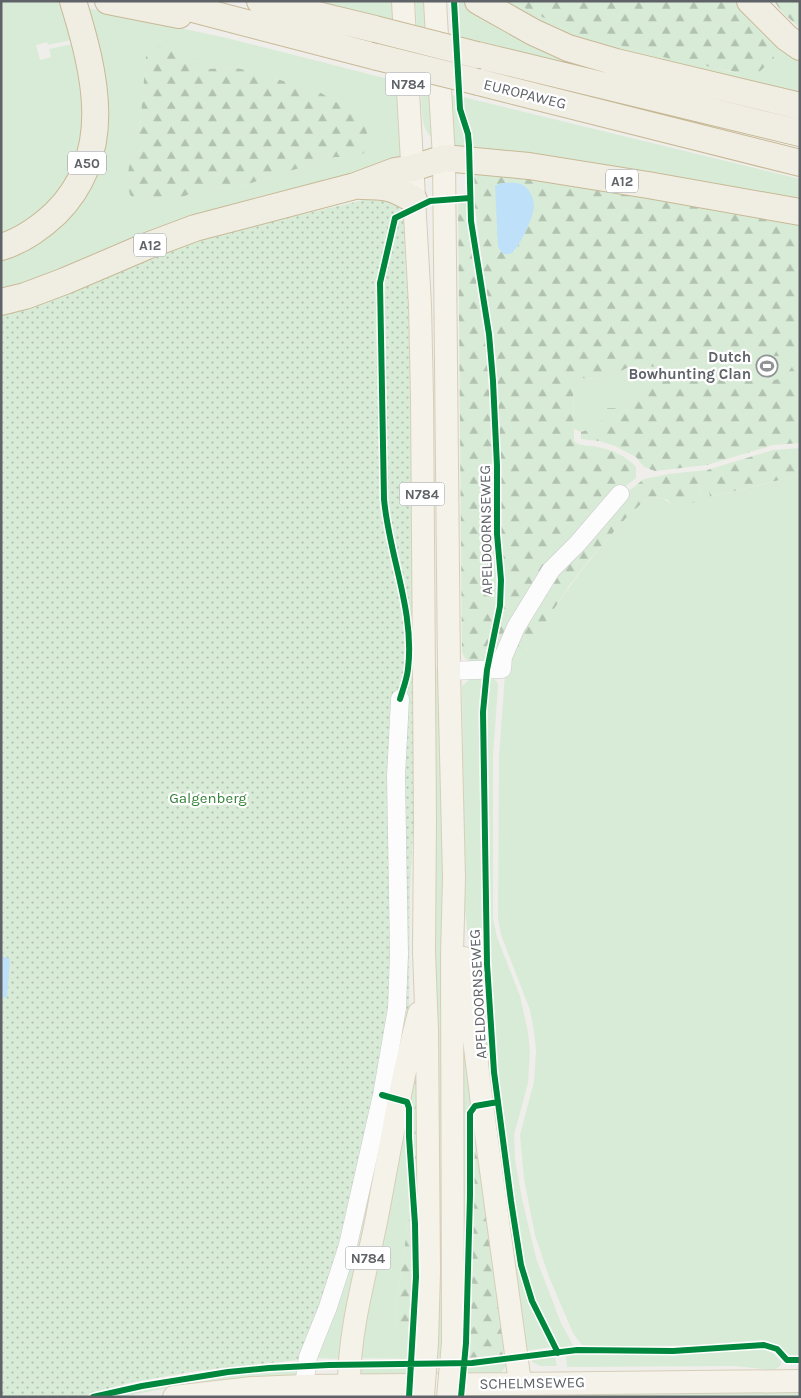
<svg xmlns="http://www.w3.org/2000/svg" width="801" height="1398" viewBox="0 0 801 1398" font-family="Karla,sans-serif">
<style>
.green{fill:#d8ebd6;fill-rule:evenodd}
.forest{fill:url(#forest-firs);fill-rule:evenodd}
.park{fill:url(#park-dots)}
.water{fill:#bfe0f9}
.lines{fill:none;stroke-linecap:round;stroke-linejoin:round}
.minor-casing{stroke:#cbcccc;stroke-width:19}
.major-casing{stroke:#d7ceb8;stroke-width:24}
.highway-casing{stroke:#c8b996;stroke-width:28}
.minor{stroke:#fdfcfc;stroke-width:18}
.major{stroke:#f4f2e9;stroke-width:22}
.highway{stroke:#f0ede3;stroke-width:26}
.major-bridge-casing{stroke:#d7ceb8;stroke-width:24;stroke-linecap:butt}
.highway-bridge-casing{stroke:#c8b996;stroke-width:28;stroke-linecap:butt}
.major-bridge{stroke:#f4f2e9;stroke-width:22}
.highway-bridge{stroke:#f0ede3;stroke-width:26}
.cycleway-casing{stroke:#fff;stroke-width:9}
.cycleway{stroke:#00873e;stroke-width:6}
.labels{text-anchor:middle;stroke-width:4.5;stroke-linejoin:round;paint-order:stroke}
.shield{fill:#fff;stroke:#8f9295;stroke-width:1}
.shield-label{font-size:14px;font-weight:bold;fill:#5f6368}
.street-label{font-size:15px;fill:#5f6368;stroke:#fff}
.poi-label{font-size:15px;font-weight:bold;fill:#5f6368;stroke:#fff;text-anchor:end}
.park-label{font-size:15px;fill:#348238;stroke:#fff}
</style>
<defs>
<pattern id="forest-firs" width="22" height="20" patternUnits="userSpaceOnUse" patternTransform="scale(1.25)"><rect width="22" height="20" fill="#d8ebd6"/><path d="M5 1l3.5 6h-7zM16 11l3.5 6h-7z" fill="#b2c2b1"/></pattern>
<pattern id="park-dots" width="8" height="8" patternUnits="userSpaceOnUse" patternTransform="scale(1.25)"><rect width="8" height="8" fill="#d8ebd6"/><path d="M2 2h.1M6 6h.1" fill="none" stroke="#b2c2b1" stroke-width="1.8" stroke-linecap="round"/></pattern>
</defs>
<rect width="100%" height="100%" fill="#efeeea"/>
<path class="green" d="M 1,1 L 55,1 L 66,4 L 76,39 L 48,45 L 47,42 L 36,45 L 40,60 L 51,57 L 49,49 L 77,43 L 87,104 L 75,171 L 46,209 L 1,236 Z
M 314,1 L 395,1 L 396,21 Z
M 415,1 L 429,1 L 431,29 L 417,26 Z
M 457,1 L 467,1 L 800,115 L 800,121 L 459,37 Z
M 497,1 L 511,1 L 572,32 L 744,75 L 739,12 L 729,1 L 739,1 L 800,57 L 800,93 L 617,51 L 570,36 Z
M 82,7 L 227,38 L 400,82 L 405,163 L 256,197 L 215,215 L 1,294 L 1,252 L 85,184 ZM 184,51 L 210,69 L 231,67 L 278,79 L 353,157 L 335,157 L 238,187 L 207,188 L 179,198 L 130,195 C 124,168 136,152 140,126 C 143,103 144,80 146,56 Z
M 421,85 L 435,89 L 436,136 L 431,137 C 419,126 422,101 421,85 Z
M 448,94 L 456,96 L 457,116 L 463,131 L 466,154 L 451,152 Z
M 463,97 L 800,179 L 800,205 L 473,155 C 472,135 464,117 463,97 Z
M 774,355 L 785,356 L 793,365 L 785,378 L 774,380 L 712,373 L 623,408 L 607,408 L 599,426 L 581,432 L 574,429 L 573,382 L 579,378 L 604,379 L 631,366 L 661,367 L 708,358 Z
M 707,470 L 711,497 L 800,475 L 800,1358 C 786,1358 780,1343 763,1340 L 702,1345 L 594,1347 L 582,1345 L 573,1333 L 549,1277 L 535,1235 L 524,1179 L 520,1135 L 534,1082 L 536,1051 L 534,1031 L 530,1010 L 501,935 L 498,919 L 499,756 L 506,660 L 520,657 L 527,650 C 553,608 578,573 610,536 C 620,525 633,507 645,500 C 655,495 666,498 672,506 L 700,500 L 697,471 Z
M 431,666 L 436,666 L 442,704 L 443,1357 L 434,1357 Z
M 484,674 L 480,712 L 484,964 L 489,1045 L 494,1097 L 491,1100 L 472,973 L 465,910 L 462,686 L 470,679 Z
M 490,675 L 497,682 L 498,687 L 493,755 L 493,919 L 497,937 L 520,996 L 528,1032 L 530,1051 L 528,1083 L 514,1135 L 515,1159 L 522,1199 L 536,1258 L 561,1323 L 573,1345 L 571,1348 L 560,1349 L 557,1345 L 535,1300 L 524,1264 L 497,1072 L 490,964 L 486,712 Z
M 459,953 L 473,1104 L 467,1114 L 467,1215 L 463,1343 Z
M 394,1102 L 345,1322 L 339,1359 L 315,1358 L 367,1178 Z
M 492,1107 L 496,1112 C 505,1175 508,1242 529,1302 C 535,1317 543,1332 551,1347 L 523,1351 Z
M 407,1109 L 407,1141 L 412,1196 L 397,1299 L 395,1325 L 410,1344 L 409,1359 L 358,1358 Z
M 764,1349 L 773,1353 L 781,1361 L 781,1365 L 775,1370 L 734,1366 L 567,1367 L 566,1355 L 580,1353 L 585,1355 L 673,1355 Z
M 555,1357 L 557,1366 L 540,1366 L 532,1362 L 533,1360 Z
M 508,1363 L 501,1373 L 467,1375 L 467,1367 Z
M 359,1368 L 408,1368 L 408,1375 L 362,1375 Z
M 294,1369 L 298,1370 L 296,1375 L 183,1385 L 121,1397 L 103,1397 L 228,1375 Z
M 800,1391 L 800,1397 L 568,1397 L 568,1395 L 575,1394 Z"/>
<path class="forest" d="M 511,1 L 729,1 C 746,20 765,33 774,58 L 758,73 L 744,75 L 731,71 L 667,58 L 572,32 Z
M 774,1 L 800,1 L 800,28 L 782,12 Z
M 166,46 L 184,51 L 210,69 L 231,67 L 255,72 L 321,93 L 354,113 L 365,124 L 369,142 L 364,153 L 353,157 L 335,157 L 238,187 L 207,188 L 179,198 L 147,202 L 137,201 L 130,195 L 127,182 L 129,167 L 140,128 L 146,56 L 153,47 Z
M 481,166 L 800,219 L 800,443 L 773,445 L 707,465 L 655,471 L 644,467 L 636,457 L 615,446 L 599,441 L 581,439 L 581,432 L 599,426 L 607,408 L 623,408 L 649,381 L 677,372 L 712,373 L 774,380 L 785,377 L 793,365 L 785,356 L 708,358 L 661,367 L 631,366 L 604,379 L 579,378 L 573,383 L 574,441 C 580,447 589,445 597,447 C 611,449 626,456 636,467 L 636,478 L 618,492 L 576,541 L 498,660 L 493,662 L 492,655 L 504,593 L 500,534 L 499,433 L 492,334 L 473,195 L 473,172 ZM 509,183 L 521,184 L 527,188 L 532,214 L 525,231 L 514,252 Z
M 465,201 L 467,203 L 468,223 L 485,334 L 493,433 L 494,535 L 498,592 L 494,619 L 484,664 C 473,663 466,663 462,652 L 458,202 Z
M 800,448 L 800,475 L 710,497 L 707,470 L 773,450 Z
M 697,471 L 700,500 L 680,508 L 672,506 L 668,500 L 656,497 L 645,500 L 625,519 L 589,560 L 569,586 L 527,650 L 520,657 L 506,660 L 553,572 L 622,496 L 644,479 L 669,474 Z
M 419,1030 L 418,1293 L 418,1224 L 412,1137 L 412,1110 L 409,1100 Z
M 472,1113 L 509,1354 L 468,1358 L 472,1195 Z
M 412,1196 L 414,1245 L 410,1344 L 395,1326 L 397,1299 Z"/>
<path class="park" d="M 368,199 C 389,198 396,199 406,220 L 412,318 L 414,810 L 410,890 L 409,1012 L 394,1092 L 316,1314 L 298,1360 L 196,1371 L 128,1383 L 82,1397 L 1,1397 L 1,312 L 197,239 Z"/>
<path class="water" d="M 501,183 C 507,183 516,182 521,184 C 529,187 534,198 534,206 C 534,216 521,244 513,252 C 510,255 507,254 503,254 L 498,247 L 495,186 Z
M 1,956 L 10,959 L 7,998 L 1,997 Z"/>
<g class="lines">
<g class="minor-casing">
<path id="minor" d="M 449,671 L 502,669 L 503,657 L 516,627 L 551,570 L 578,543 L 620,494
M 304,1386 L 308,1357 L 328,1307 L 348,1245 L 382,1095 L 397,1008 L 399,954 L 396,776 L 400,699"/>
</g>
<g class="major-casing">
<path id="major" d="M 403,1 L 420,305 L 422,397 L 425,821 L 424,952 L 427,1031 L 429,1272 L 427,1343
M 435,1 L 444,158 L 449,671 L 454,878 L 452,954 L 453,1343
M 464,958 L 482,1104 L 520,1383
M 349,1385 C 349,1328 366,1273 377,1217 C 390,1149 401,1080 419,1013
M 174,1397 L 252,1388 L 304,1386 L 800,1381"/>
</g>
<g class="highway-casing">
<path id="highway" d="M 108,1 L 179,15
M 162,1 L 377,57
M 260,1 L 375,29
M 478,1 L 533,32 L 568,48 L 616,62 L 800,106
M 750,1 L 787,38 L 800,47
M 477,55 L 800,133
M 478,82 L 800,163
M 361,186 C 387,186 392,187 414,200
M 1,247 C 22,241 40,228 56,213 C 116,153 95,73 73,1
M 1,302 L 25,296 L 65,281 L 147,246 L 195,228 L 355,186 L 395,171 L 413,168 L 444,158 L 529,166 L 648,185 L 800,212"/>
</g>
<use href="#minor" class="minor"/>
<use href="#major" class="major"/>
<use href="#highway" class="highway"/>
<g class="major-bridge-casing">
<path id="major-bridge" d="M 423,1397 L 427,1343
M 448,1397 L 453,1343"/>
</g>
<g class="highway-bridge-casing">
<path id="highway-bridge" d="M 375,29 L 477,55
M 377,57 L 478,82"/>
</g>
<use href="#major-bridge" class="major-bridge"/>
<use href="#highway-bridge" class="highway-bridge"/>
<g class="cycleway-casing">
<path id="cycleway" d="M 454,1 L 460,109 L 468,134 L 469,145 L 471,221 L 489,334 L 493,381 L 497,466 L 497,534 L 501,580 L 500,606 L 487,670 L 483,712 L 487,964 L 494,1072 L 511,1201 L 521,1265 L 532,1301 L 558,1353
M 400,699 C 403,689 407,679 408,669 C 415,611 389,556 384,499 L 380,283 L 395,218 L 430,201 L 470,198
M 382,1095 L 407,1102 L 409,1108 L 409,1137 L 415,1224 L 416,1277 L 409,1397
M 93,1397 L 142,1386 L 228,1372 L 269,1368 L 329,1365 L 472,1363 L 577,1350 L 673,1351 L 764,1345 L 777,1349 L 787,1360 L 800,1360
M 461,1397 L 466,1343 L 470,1195 L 470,1113 L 475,1106 L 498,1102"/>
</g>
<use href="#cycleway" class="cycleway"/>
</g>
<defs>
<g id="stadium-ring" transform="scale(1.125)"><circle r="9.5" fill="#fff" stroke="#919496" stroke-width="1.5"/><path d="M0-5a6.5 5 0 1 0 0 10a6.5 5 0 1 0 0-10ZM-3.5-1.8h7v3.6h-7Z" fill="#919496"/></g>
</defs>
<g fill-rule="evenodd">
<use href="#stadium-ring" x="767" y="366"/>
</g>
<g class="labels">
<g class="shield">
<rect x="385.5" y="72.5" width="45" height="23" rx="4"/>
<rect x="68" y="151.5" width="38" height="23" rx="4"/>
<rect x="606" y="169.5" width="32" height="23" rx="4"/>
<rect x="134" y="233.5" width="32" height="23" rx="4"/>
<rect x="399.5" y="482.5" width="45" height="23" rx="4"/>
<rect x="345.5" y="1246.5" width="45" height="23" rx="4"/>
</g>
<g class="shield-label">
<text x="408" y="89">N784</text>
<text x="87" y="168">A50</text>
<text x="622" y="186">A12</text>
<text x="150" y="250">A12</text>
<text x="422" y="499">N784</text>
<text x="368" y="1263">N784</text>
</g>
<g class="street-label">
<text transform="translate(525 94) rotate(14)" y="5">EUROPAWEG</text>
<text transform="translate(486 530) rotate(-91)" y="5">APELDOORNSEWEG</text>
<text transform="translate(478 994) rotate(-93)" y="5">APELDOORNSEWEG</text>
<text transform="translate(532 1383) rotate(-1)" y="5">SCHELMSEWEG</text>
</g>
<g class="poi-label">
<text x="751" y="362">Dutch<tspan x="751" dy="17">Bowhunting Clan</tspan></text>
</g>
<g class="park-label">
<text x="208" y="803">Galgenberg</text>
</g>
</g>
<rect width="801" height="1398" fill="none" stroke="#5f6368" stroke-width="5"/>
</svg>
